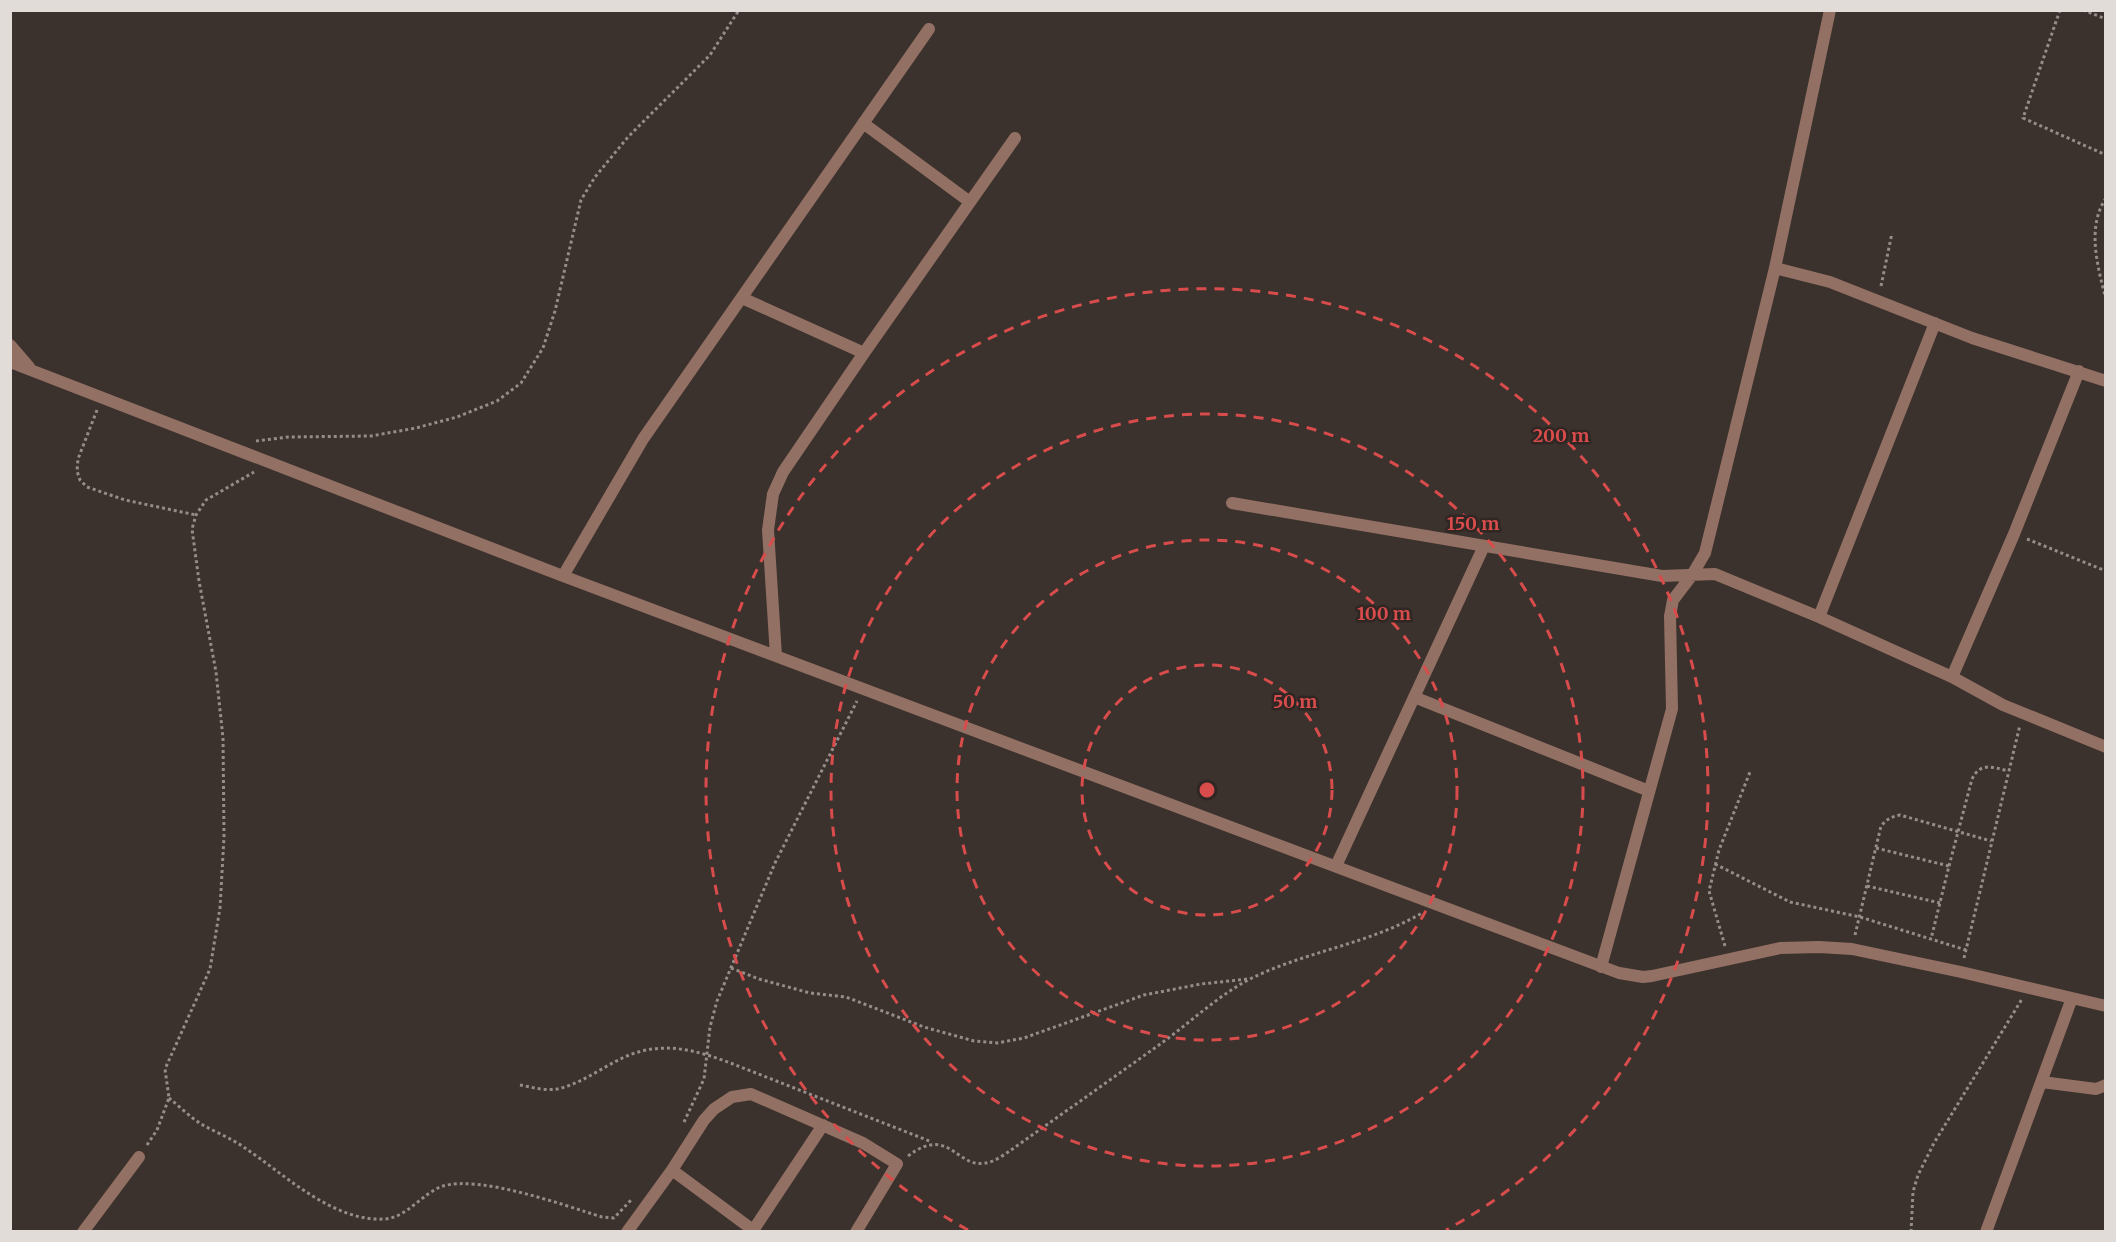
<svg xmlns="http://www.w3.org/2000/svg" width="2116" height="1242" viewBox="0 0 2116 1242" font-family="Merriweather,serif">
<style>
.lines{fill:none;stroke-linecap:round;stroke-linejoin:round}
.path{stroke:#958d8a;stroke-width:3;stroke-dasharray:3 3;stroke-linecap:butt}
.minor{stroke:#937064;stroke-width:12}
.ring{fill:none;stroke:#d84c4b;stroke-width:3;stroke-dasharray:10 8}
.centre{fill:#d84c4b;stroke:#302724;stroke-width:3}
.ring-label{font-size:18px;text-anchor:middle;font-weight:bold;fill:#d84c4b;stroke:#302724;stroke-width:5;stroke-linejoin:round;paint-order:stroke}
</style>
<rect width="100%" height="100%" fill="#3b312d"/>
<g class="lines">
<path class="path" d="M 2060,10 L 2023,118 L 2106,155
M 2083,10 L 2106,19
M 2106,198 C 2086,228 2098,267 2106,300
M 1881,286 L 1892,233
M 97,410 L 78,459 L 77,471 L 80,480 L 87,487 L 125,500 L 196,515
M 256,441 L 288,437 L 371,436 L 416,428 L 457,417 L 497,401 L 521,383 L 543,348 L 555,311 L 581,200 L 595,177 L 628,137 L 710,55 L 739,10
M 2027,539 L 2106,571
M 1876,848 L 1949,866 L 1931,939
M 1715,864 L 1790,902 L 1860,917 L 1966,950
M 1949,866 L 1972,779 C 1980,762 1993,767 2008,771
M 1867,886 L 1940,903
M 1855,935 L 1881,826 C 1887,819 1891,817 1900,815 L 1991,841
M 1725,946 L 1709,891 L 1719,850 L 1750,772
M 1964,958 L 2020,725
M 731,968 L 759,979 L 810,993 L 846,997 L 924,1027 L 974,1041 L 997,1043 L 1024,1038 L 1144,995 L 1201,984 L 1248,979
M 520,1085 C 531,1087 545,1091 557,1089 C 587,1083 612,1058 642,1051 C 674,1043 704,1053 733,1064 L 932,1142
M 169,1098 C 179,1106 190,1117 201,1124 C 215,1132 231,1138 245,1148 C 284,1174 333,1222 384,1219 C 407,1218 422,1193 443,1186 C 481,1175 563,1205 602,1217 L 614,1218 L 632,1199
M 684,1122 L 704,1079 L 710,1027 L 717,1001 L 775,863 L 857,701
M 147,1145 L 157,1130 L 169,1098 L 165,1069 L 210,969 L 220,908 L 224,837 L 223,738 L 216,672 L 199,581 L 192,529 L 196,515 L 206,500 L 254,472
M 908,1156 C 951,1123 957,1173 990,1162 C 997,1160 1005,1154 1011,1150 C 1062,1114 1113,1078 1163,1042 C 1192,1021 1220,994 1252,978 C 1307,951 1369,944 1422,913
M 1911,1232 L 1913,1192 L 1918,1175 L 1934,1143 L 2022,999"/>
<path class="minor" d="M 863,123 L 970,202
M 1775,268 L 1830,282 L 1972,338 L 2106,381
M 742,298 L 864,353
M 10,345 L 29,367
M 10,362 L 563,576 L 1619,973 L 1643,977 L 1652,976 L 1780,948 L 1819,947 L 1852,949 L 1961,972 L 2106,1006
M 1232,503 L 1662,576 L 1715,574 L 1819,617 L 1952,677 L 2003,705 L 2106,747
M 563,576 L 643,439 L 929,29
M 1819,617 L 1935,323
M 776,656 L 768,530 L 773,494 L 783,472 L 864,353 L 1015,138
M 1952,677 L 2014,534 L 2079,371
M 1414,697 L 1649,791
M 1336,866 L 1484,546
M 1601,967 L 1672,709 L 1670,616 L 1673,600 L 1692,575 L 1705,553 L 1775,268 L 1830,10
M 2042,1082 L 2096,1089 L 2106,1085
M 672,1170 L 753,1230
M 83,1232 L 139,1157
M 627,1232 L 672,1170 L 704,1120 L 714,1109 L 732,1097 L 751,1094 L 863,1143 L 897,1164 L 856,1232
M 752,1232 L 823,1125
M 1986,1232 L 2072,998"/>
</g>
<g class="ring">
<circle cx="1207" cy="790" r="125"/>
<circle cx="1207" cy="790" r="250"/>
<circle cx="1207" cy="790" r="376"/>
<path d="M968 1230A501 501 0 1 1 1446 1230"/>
</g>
<circle cx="1207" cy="790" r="9" class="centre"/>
<g class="ring-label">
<text x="1561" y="442">200 m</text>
<text x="1473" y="530">150 m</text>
<text x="1384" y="620">100 m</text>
<text x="1295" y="708">50 m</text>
</g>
<rect width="2116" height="1242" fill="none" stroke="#e2dcd9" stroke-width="24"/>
</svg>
